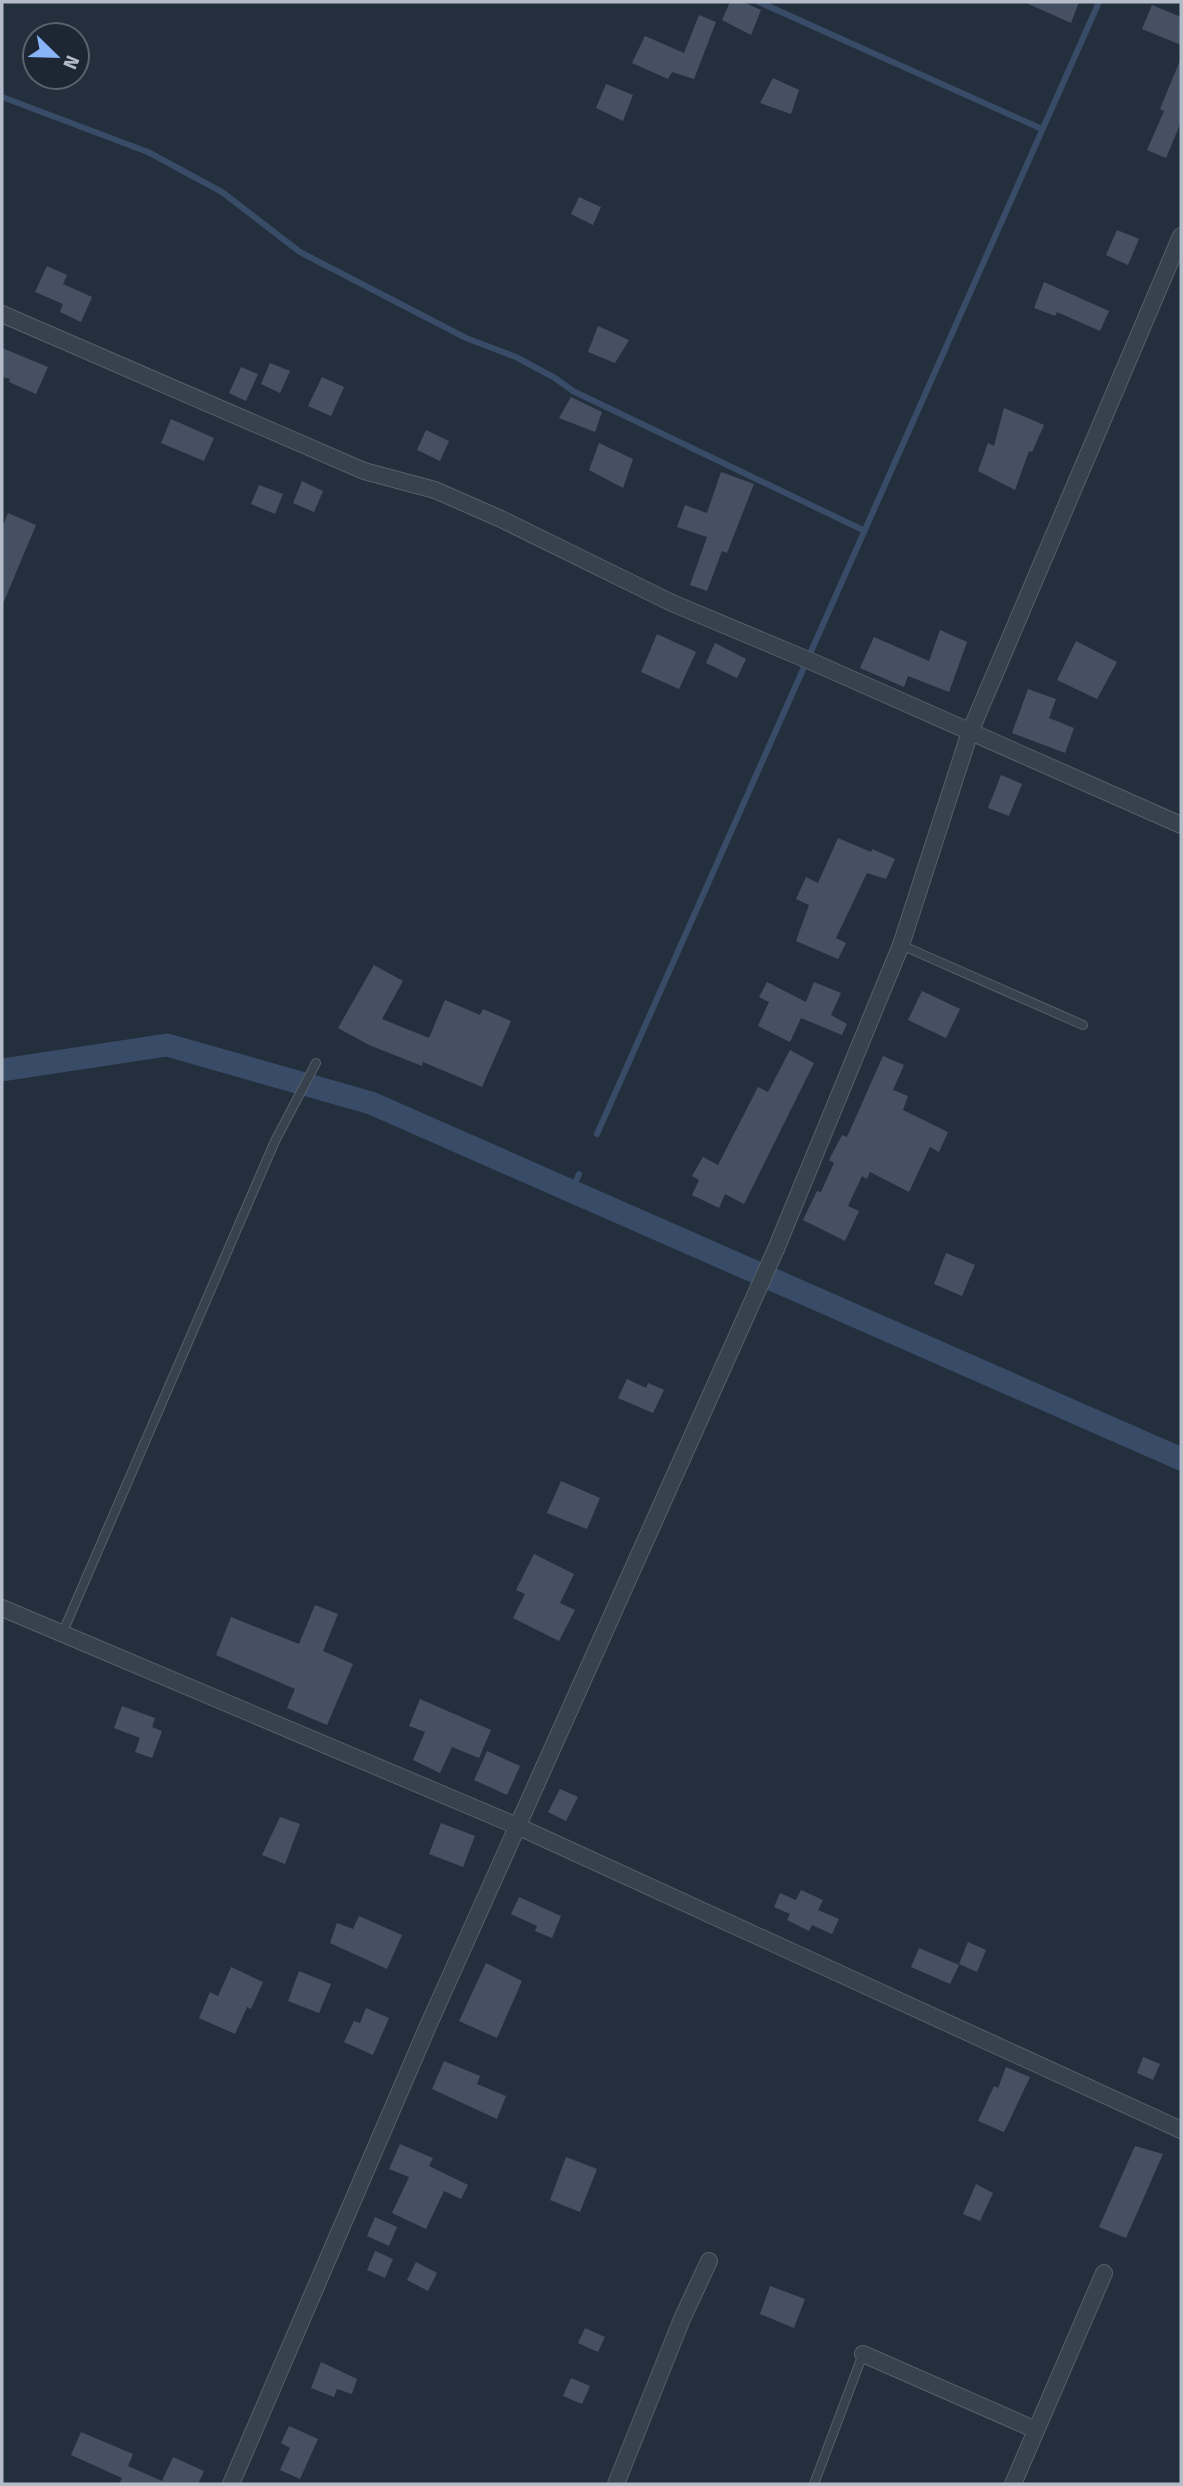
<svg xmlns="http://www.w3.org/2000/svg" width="1183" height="2486" viewBox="0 0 1183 2486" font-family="'Fira Sans',sans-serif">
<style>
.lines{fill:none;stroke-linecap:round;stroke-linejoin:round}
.stream{stroke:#394c67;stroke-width:6}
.canal{stroke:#394c67;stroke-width:23}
.building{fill:#455162}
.service-casing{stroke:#565f6c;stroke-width:10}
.minor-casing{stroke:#565f6c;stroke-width:18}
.service{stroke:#38414e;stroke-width:8}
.minor{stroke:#38414e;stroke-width:16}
</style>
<rect width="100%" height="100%" fill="#242f3e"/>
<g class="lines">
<path class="stream" d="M 759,2 L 1042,129
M 2,97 L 148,152 L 222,192 L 300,252 L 466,338 L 516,357 L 555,378 L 573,391 L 863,530
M 597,1134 L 1099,2
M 572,1191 L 579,1174"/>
<path class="canal" d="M 2,1070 L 167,1045 L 371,1103 L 1181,1459"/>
</g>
<path class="building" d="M 730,2 L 743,2 L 761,10 L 751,35 L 722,20 Z
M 1024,2 L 1079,2 L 1071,23 Z
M 1152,5 L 1181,17 L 1181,45 L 1142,29 Z
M 699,15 L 716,22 L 694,79 L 672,72 L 668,79 L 632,63 L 645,36 L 684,53 Z
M 1181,58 L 1181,122 L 1166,158 L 1147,150 L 1164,111 L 1160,109 Z
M 773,78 L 799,90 L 791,114 L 760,103 Z
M 606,84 L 633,95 L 623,121 L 596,108 Z
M 579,197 L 601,207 L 593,225 L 571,214 Z
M 1117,230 L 1139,239 L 1128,265 L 1106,255 Z
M 47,266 L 67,275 L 63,284 L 92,297 L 81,322 L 60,312 L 63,304 L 35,292 Z
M 1044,282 L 1109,311 L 1100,331 L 1057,312 L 1055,316 L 1034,308 Z
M 598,326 L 629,340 L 615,363 L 588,352 Z
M 2,348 L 48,367 L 36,394 L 9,382 L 10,379 L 2,377 Z
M 270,363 L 290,371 L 280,393 L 261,384 Z
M 241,367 L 258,374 L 246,401 L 229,393 Z
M 322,377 L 344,387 L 331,416 L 308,406 Z
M 571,397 L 602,412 L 595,432 L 559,418 Z
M 1004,408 L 1044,425 L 1032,452 L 1029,451 L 1015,490 L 978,471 L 988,443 L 994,446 Z
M 171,419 L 214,438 L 204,461 L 161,443 Z
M 426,430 L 449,441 L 440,461 L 417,450 Z
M 599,443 L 633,459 L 623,488 L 589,470 Z
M 721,472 L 754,484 L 727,553 L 722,551 L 707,591 L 690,585 L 707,537 L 677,527 L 685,505 L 707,513 Z
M 302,481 L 323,491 L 314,512 L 293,503 Z
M 259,485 L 283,494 L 275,514 L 251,504 Z
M 8,513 L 36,525 L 2,606 L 2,528 Z
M 940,630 L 967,642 L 949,692 L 908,676 L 904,687 L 860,668 L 874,637 L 929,661 Z
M 657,634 L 696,652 L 679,689 L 641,672 Z
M 1076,641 L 1117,662 L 1097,699 L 1057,680 Z
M 715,643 L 746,659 L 737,678 L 706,663 Z
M 1028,689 L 1056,699 L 1049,718 L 1074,728 L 1065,753 L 1012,733 Z
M 1001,775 L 1022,784 L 1009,816 L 988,808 Z
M 838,838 L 871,852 L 872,849 L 895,859 L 886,879 L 867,873 L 836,938 L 846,943 L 838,959 L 796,941 L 809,905 L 796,899 L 806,877 L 818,883 Z
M 374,965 L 403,981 L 382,1019 L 429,1038 L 445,1000 L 480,1015 L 483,1009 L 511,1021 L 482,1087 L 423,1062 L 422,1066 L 369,1045 L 338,1028 Z
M 767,982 L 806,1002 L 814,982 L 841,993 L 831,1015 L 847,1024 L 842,1035 L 801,1018 L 790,1042 L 758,1026 L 769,1002 L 759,997 Z
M 922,991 L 960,1009 L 946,1038 L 908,1020 Z
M 790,1050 L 814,1063 L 744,1204 L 725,1194 L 719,1208 L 692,1195 L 699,1180 L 692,1176 L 703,1157 L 718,1165 L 758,1087 L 768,1092 Z
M 883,1056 L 904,1065 L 893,1090 L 908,1096 L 903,1110 L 948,1132 L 939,1152 L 930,1147 L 909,1192 L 870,1172 L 867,1179 L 862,1176 L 848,1206 L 859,1211 L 845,1241 L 803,1220 L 817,1191 L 821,1192 L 834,1163 L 829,1160 L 842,1135 L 847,1137 Z
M 946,1253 L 975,1265 L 962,1296 L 934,1284 Z
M 627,1379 L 646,1388 L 648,1383 L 664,1390 L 653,1413 L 618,1398 Z
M 561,1481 L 600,1498 L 587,1529 L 547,1513 Z
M 534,1554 L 574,1574 L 560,1603 L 575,1610 L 559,1641 L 513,1618 L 525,1594 L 516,1590 Z
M 315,1605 L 338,1614 L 323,1651 L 353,1664 L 327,1725 L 287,1708 L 295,1689 L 216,1655 L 231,1617 L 299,1644 Z
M 420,1699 L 491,1730 L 479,1758 L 452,1747 L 440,1773 L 413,1760 L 425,1732 L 409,1726 Z
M 122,1706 L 155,1718 L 152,1727 L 162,1731 L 152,1758 L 135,1752 L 140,1738 L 114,1728 Z
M 487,1751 L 520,1766 L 507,1795 L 474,1780 Z
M 560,1789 L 578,1797 L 566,1821 L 548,1812 Z
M 280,1817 L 300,1824 L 285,1864 L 262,1855 Z
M 441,1823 L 475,1836 L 463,1867 L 429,1854 Z
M 801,1890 L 823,1900 L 818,1910 L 839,1919 L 832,1934 L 812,1925 L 809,1931 L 787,1920 L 790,1914 L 774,1907 L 780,1893 L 796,1900 Z
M 519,1897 L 561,1916 L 552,1938 L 535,1931 L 537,1926 L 511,1914 Z
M 359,1916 L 402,1935 L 387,1969 L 330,1943 L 337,1923 L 353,1929 Z
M 968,1942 L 986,1950 L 977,1972 L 959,1964 Z
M 919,1948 L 959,1965 L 950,1984 L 911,1967 Z
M 486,1963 L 522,1981 L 497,2038 L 459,2021 Z
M 231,1967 L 263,1982 L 251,2009 L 247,2007 L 235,2034 L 199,2018 L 210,1992 L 218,1996 Z
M 299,1971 L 331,1984 L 319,2013 L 288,2001 Z
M 366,2008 L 389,2018 L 373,2055 L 344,2042 L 354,2021 L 360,2023 Z
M 1143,2057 L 1160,2064 L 1153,2080 L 1137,2073 Z
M 444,2061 L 480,2076 L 477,2084 L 506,2096 L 497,2119 L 432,2089 Z
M 1006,2067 L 1030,2077 L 1004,2132 L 978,2121 L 994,2086 L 998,2088 Z
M 400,2144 L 433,2158 L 429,2166 L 468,2185 L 461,2199 L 444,2191 L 426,2229 L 392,2213 L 409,2177 L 389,2169 Z
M 1135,2146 L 1163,2154 L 1126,2238 L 1099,2227 Z
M 566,2157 L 597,2169 L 580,2212 L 550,2200 Z
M 976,2184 L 993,2193 L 980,2221 L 963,2214 Z
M 375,2217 L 397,2227 L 389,2246 L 367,2236 Z
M 375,2251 L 393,2259 L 385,2278 L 367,2270 Z
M 416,2262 L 437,2273 L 428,2291 L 407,2280 Z
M 770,2286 L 805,2299 L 794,2328 L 760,2314 Z
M 585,2328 L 605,2337 L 598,2352 L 578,2343 Z
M 321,2362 L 357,2379 L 352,2394 L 337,2389 L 334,2397 L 311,2388 Z
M 571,2378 L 590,2386 L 582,2404 L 563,2396 Z
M 289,2426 L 318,2439 L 300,2479 L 280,2470 L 290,2448 L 281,2443 Z
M 81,2432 L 133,2454 L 128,2466 L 162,2481 L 173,2457 L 204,2471 L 198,2484 L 119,2484 L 122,2478 L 71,2455 Z"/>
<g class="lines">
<g class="service-casing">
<path id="service" d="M 901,945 L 1083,1025
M 62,1634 L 275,1141 L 316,1063
M 814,2484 L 863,2354"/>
</g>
<g class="minor-casing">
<path id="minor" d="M 2,314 L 364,471 L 435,490 L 501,519 L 672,603 L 815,663 L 1181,825
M 2,1608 L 517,1826 L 1181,2130
M 863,2354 L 1036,2430
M 231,2484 L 428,2026 L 776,1249 L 901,945 L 970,732 L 1181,236
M 616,2484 L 682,2319 L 709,2261
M 1013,2484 L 1104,2273"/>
</g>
<use href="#service" class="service"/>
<use href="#minor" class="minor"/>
</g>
<rect width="1183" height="2486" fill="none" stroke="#b4bcc9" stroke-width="7"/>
<g transform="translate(56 56) rotate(113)"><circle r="33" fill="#1d2633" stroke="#59626f" stroke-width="2"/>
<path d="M0-5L12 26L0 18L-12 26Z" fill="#8ab4f8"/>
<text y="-10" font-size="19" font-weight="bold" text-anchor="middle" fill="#b4bcc9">N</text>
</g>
</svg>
